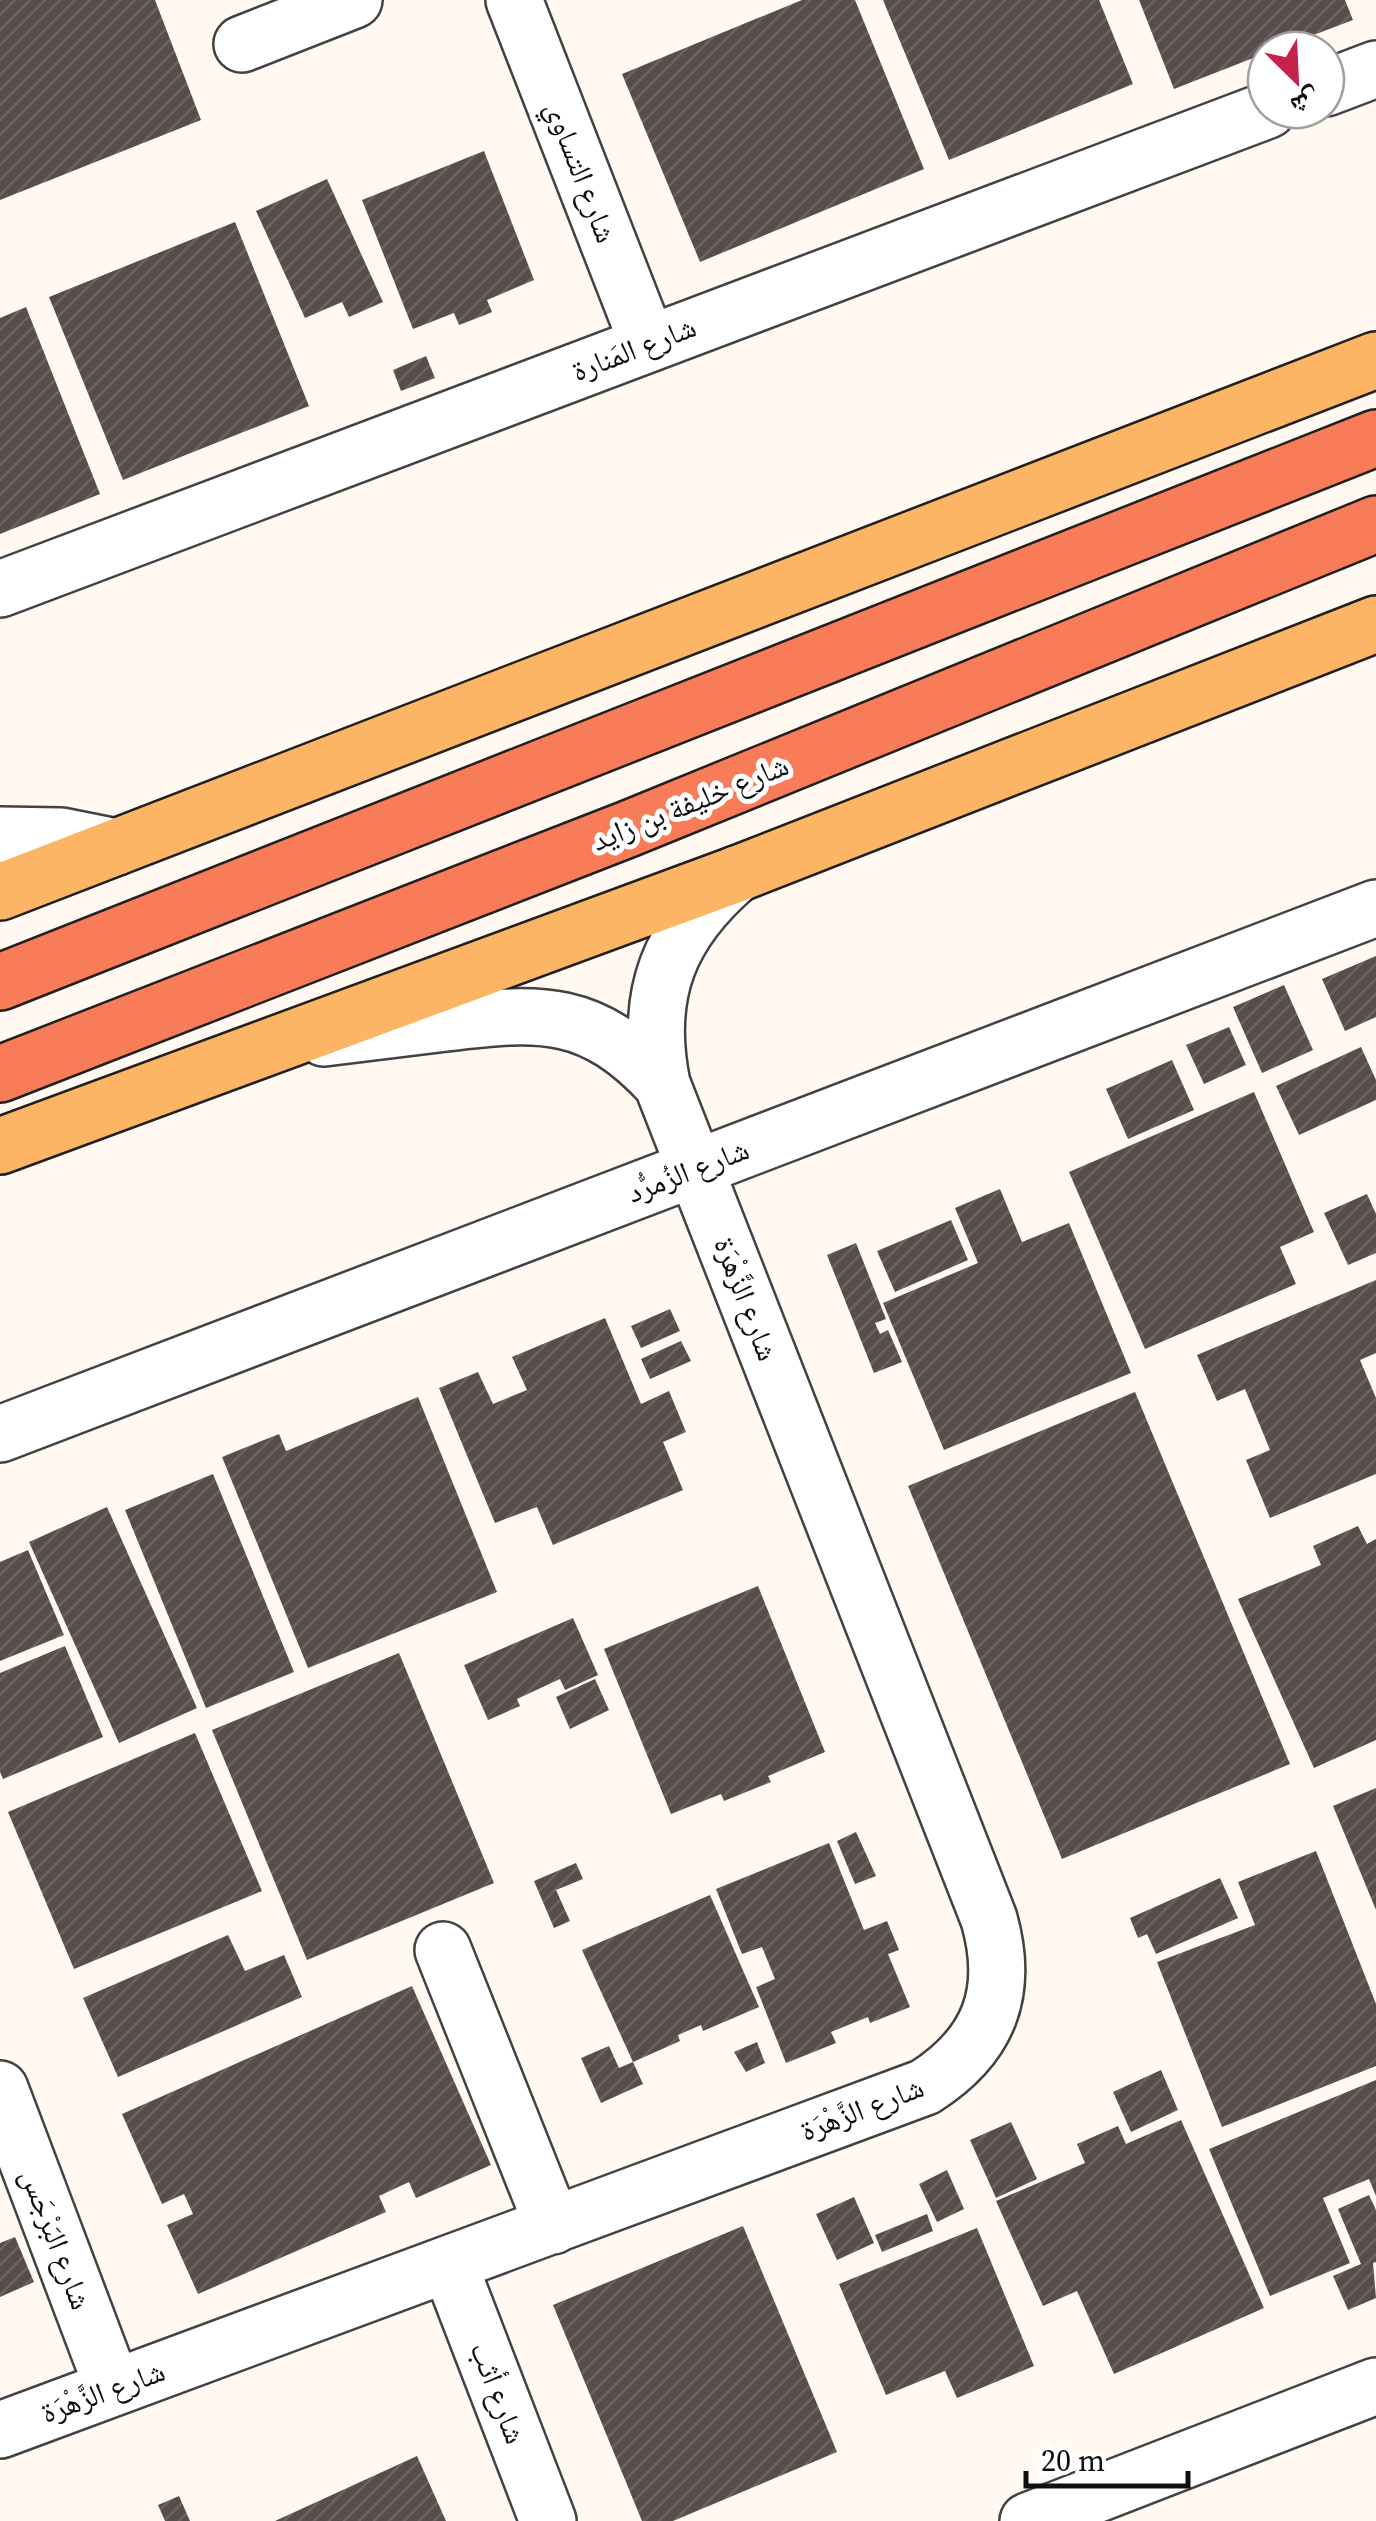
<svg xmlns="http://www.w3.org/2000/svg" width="1376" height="2521" viewBox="0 0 1376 2521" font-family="'Source Serif 4','Noto Naskh Arabic',serif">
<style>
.building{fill:url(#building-hatch)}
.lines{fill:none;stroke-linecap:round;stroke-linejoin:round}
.minor-casing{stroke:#424242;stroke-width:60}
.major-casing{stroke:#202020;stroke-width:60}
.highway-casing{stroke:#202020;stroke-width:60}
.minor{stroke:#fff;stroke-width:55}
.major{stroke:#fcb565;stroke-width:55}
.highway{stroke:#f87c57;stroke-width:55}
.labels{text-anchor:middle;stroke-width:10;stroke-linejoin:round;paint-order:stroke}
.street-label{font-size:30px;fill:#0f0f0f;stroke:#fff}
</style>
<defs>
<pattern id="building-hatch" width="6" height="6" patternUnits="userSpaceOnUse" patternTransform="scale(2.5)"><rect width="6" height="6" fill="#584d4b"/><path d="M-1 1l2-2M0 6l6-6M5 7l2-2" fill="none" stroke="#6b6261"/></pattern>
</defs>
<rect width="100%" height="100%" fill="#fff9f1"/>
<path class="building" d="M 0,0 L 155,0 L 201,120 L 0,200 Z
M 802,0 L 855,0 L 924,169 L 700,262 L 622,74 Z
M 883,0 L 1099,0 L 1133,84 L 949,160 Z
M 1139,0 L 1345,0 L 1353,20 L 1274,50 L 1266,50 L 1266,53 L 1174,89 Z
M 484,151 L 534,280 L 487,300 L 492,312 L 485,315 L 459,325 L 454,313 L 413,329 L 362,200 Z
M 327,179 L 383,302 L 349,317 L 342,302 L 305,318 L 256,211 Z
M 235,222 L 309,406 L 123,480 L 49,297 Z
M 26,307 L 100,494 L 0,534 L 0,318 Z
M 426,356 L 435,378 L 401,391 L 393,370 Z
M 1376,956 L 1376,1017 L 1345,1031 L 1322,979 Z
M 1284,985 L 1313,1050 L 1262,1073 L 1233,1007 Z
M 1229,1027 L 1246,1065 L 1204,1084 L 1186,1045 Z
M 1361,1047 L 1376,1080 L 1376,1100 L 1299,1135 L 1276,1086 Z
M 1172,1060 L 1194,1110 L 1128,1139 L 1106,1089 Z
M 1254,1092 L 1314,1232 L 1280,1247 L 1296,1284 L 1145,1349 L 1069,1172 Z
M 1000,1189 L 1022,1242 L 1069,1223 L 1131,1373 L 944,1450 L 883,1303 L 978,1263 L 955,1208 Z
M 1367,1194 L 1376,1214 L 1376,1253 L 1348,1265 L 1324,1213 Z
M 951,1220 L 968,1260 L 895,1292 L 877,1251 Z
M 856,1243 L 886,1319 L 875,1323 L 880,1334 L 888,1330 L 902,1362 L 874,1373 L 827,1255 Z
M 1376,1280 L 1376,1353 L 1360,1360 L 1376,1398 L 1376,1474 L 1270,1518 L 1246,1460 L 1270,1450 L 1245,1389 L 1217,1401 L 1197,1355 Z
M 670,1309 L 680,1331 L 641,1348 L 631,1326 Z
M 605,1318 L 641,1404 L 669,1391 L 686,1432 L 663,1442 L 683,1490 L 553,1545 L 537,1507 L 495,1523 L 439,1388 L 478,1372 L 493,1404 L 527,1390 L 512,1357 Z
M 681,1341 L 691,1361 L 650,1379 L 641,1359 Z
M 1135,1392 L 1290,1764 L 1062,1859 L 908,1486 Z
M 418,1397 L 497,1592 L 308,1668 L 222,1457 L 279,1434 L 286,1451 Z
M 213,1474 L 294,1672 L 206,1708 L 125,1510 Z
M 107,1507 L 197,1708 L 119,1743 L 29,1542 Z
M 1358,1526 L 1367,1544 L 1376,1539 L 1376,1740 L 1314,1768 L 1238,1599 L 1321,1565 L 1313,1546 Z
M 28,1550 L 64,1635 L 0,1661 L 0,1562 Z
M 758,1586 L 825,1752 L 768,1776 L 771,1782 L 724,1801 L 721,1794 L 671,1814 L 604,1649 Z
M 573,1618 L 598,1675 L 565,1690 L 560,1679 L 517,1699 L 520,1706 L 488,1720 L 464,1665 Z
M 65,1646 L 103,1737 L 3,1779 L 0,1772 L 0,1673 Z
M 399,1653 L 494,1883 L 307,1960 L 212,1730 Z
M 595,1679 L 609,1710 L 570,1729 L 556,1697 Z
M 195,1733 L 262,1891 L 74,1969 L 8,1812 Z
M 1376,1788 L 1376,1910 L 1333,1806 Z
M 856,1832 L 876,1876 L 855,1884 L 837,1841 Z
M 829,1843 L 864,1930 L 887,1921 L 899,1950 L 888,1954 L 910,2007 L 870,2023 L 868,2017 L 831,2032 L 836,2043 L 786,2063 L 756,1987 L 775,1979 L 762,1947 L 742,1954 L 716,1889 Z
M 1316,1851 L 1376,2004 L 1376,2066 L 1222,2127 L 1157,1962 L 1255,1925 L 1238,1882 Z
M 576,1863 L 583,1879 L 556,1890 L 570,1921 L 554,1928 L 534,1881 Z
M 1220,1878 L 1238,1918 L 1156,1954 L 1147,1934 L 1138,1938 L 1130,1918 Z
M 710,1895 L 759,2007 L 703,2031 L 701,2025 L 678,2035 L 680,2041 L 633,2062 L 582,1950 Z
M 228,1935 L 245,1971 L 284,1955 L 302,1997 L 118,2077 L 83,1998 Z
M 412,1986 L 491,2165 L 416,2198 L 409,2182 L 379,2196 L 386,2212 L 198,2294 L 167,2225 L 193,2214 L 184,2194 L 162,2204 L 122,2114 Z
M 757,2042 L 765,2063 L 746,2072 L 734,2052 Z
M 609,2046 L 619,2068 L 633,2062 L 643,2084 L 601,2103 L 581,2058 Z
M 1161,2070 L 1178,2110 L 1131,2132 L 1113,2092 Z
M 1376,2080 L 1376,2196 L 1369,2179 L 1323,2198 L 1350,2263 L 1270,2296 L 1209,2149 Z
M 1181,2120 L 1264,2308 L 1114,2374 L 1077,2291 L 1043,2306 L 996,2201 L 1085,2163 L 1077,2144 L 1118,2126 L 1126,2144 Z
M 1011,2122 L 1037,2179 L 996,2198 L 970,2140 Z
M 947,2170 L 964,2209 L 937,2222 L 919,2184 Z
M 1369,2195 L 1376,2210 L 1376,2262 L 1373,2263 L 1376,2298 L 1348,2310 L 1333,2276 L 1361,2264 L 1338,2209 Z
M 854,2197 L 874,2243 L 837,2260 L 816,2214 Z
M 927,2214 L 933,2231 L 882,2252 L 875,2235 Z
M 743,2226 L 837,2452 L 673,2521 L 642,2521 L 553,2305 Z
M 977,2228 L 1034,2366 L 957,2398 L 945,2371 L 886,2395 L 839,2284 Z
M 15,2237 L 34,2282 L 0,2297 L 0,2243 Z
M 417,2456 L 446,2521 L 275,2521 Z
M 179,2496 L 190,2521 L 165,2521 L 158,2505 Z"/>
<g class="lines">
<g class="minor-casing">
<path id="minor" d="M 514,0 L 648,344
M 242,44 L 354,0
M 1326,88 L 1376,69
M 0,589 L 1268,110
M 0,835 L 61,836 L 116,847
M 324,1038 C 365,1033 405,1028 446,1023 C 542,1011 592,1009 662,1084
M 0,1434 L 1376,908
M 443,1950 L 553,2226
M 0,2089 L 113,2388
M 449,2264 L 548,2521
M 0,2430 L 925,2087 C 989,2046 1010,1993 989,1919 L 662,1084 C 644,995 668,933 737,874
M 1028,2521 L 1376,2386"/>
</g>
<g class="major-casing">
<path id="major" d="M 0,892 L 1376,360
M 0,1146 L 737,874 L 1376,624"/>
</g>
<g class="highway-casing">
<path id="highway" d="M 0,982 L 1376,438
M 0,1074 L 628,829 L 1376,524"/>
</g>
<use href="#minor" class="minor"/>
<use href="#major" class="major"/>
<use href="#highway" class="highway"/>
</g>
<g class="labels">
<g class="street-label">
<text transform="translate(581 172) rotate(69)" y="10">شارع التساوي</text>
<text transform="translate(634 349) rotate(-21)" y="10">شارع المَنارة</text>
<text transform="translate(690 803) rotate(-22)" y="10">شارع خليفة بن زايد</text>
<text transform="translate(688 1171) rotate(-21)" y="10">شارع الزُمرُّد</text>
<text transform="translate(746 1299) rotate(69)" y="10">شارع الزَّهْرَة</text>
<text transform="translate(862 2109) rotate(-21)" y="10">شارع الزَّهْرَة</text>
<text transform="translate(56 2239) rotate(69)" y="10">شارع البَرْجَس</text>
<text transform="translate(103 2392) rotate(-20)" y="10">شارع الزَّهْرَة</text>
<text transform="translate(498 2393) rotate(69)" y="10">شارع أثب</text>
</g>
</g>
<g transform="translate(1296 80) rotate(156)"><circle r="48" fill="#ffffff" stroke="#9f9f9f" stroke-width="2.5"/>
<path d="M0-8L18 38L0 25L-18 38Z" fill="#c4234e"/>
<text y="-15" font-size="28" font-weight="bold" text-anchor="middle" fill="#0f0f0f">ش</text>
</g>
<path d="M1026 2471v15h162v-15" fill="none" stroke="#0f0f0f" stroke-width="5"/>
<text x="1041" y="2471" font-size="30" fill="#0f0f0f" stroke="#ffffff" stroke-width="8" paint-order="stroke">20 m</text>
</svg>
